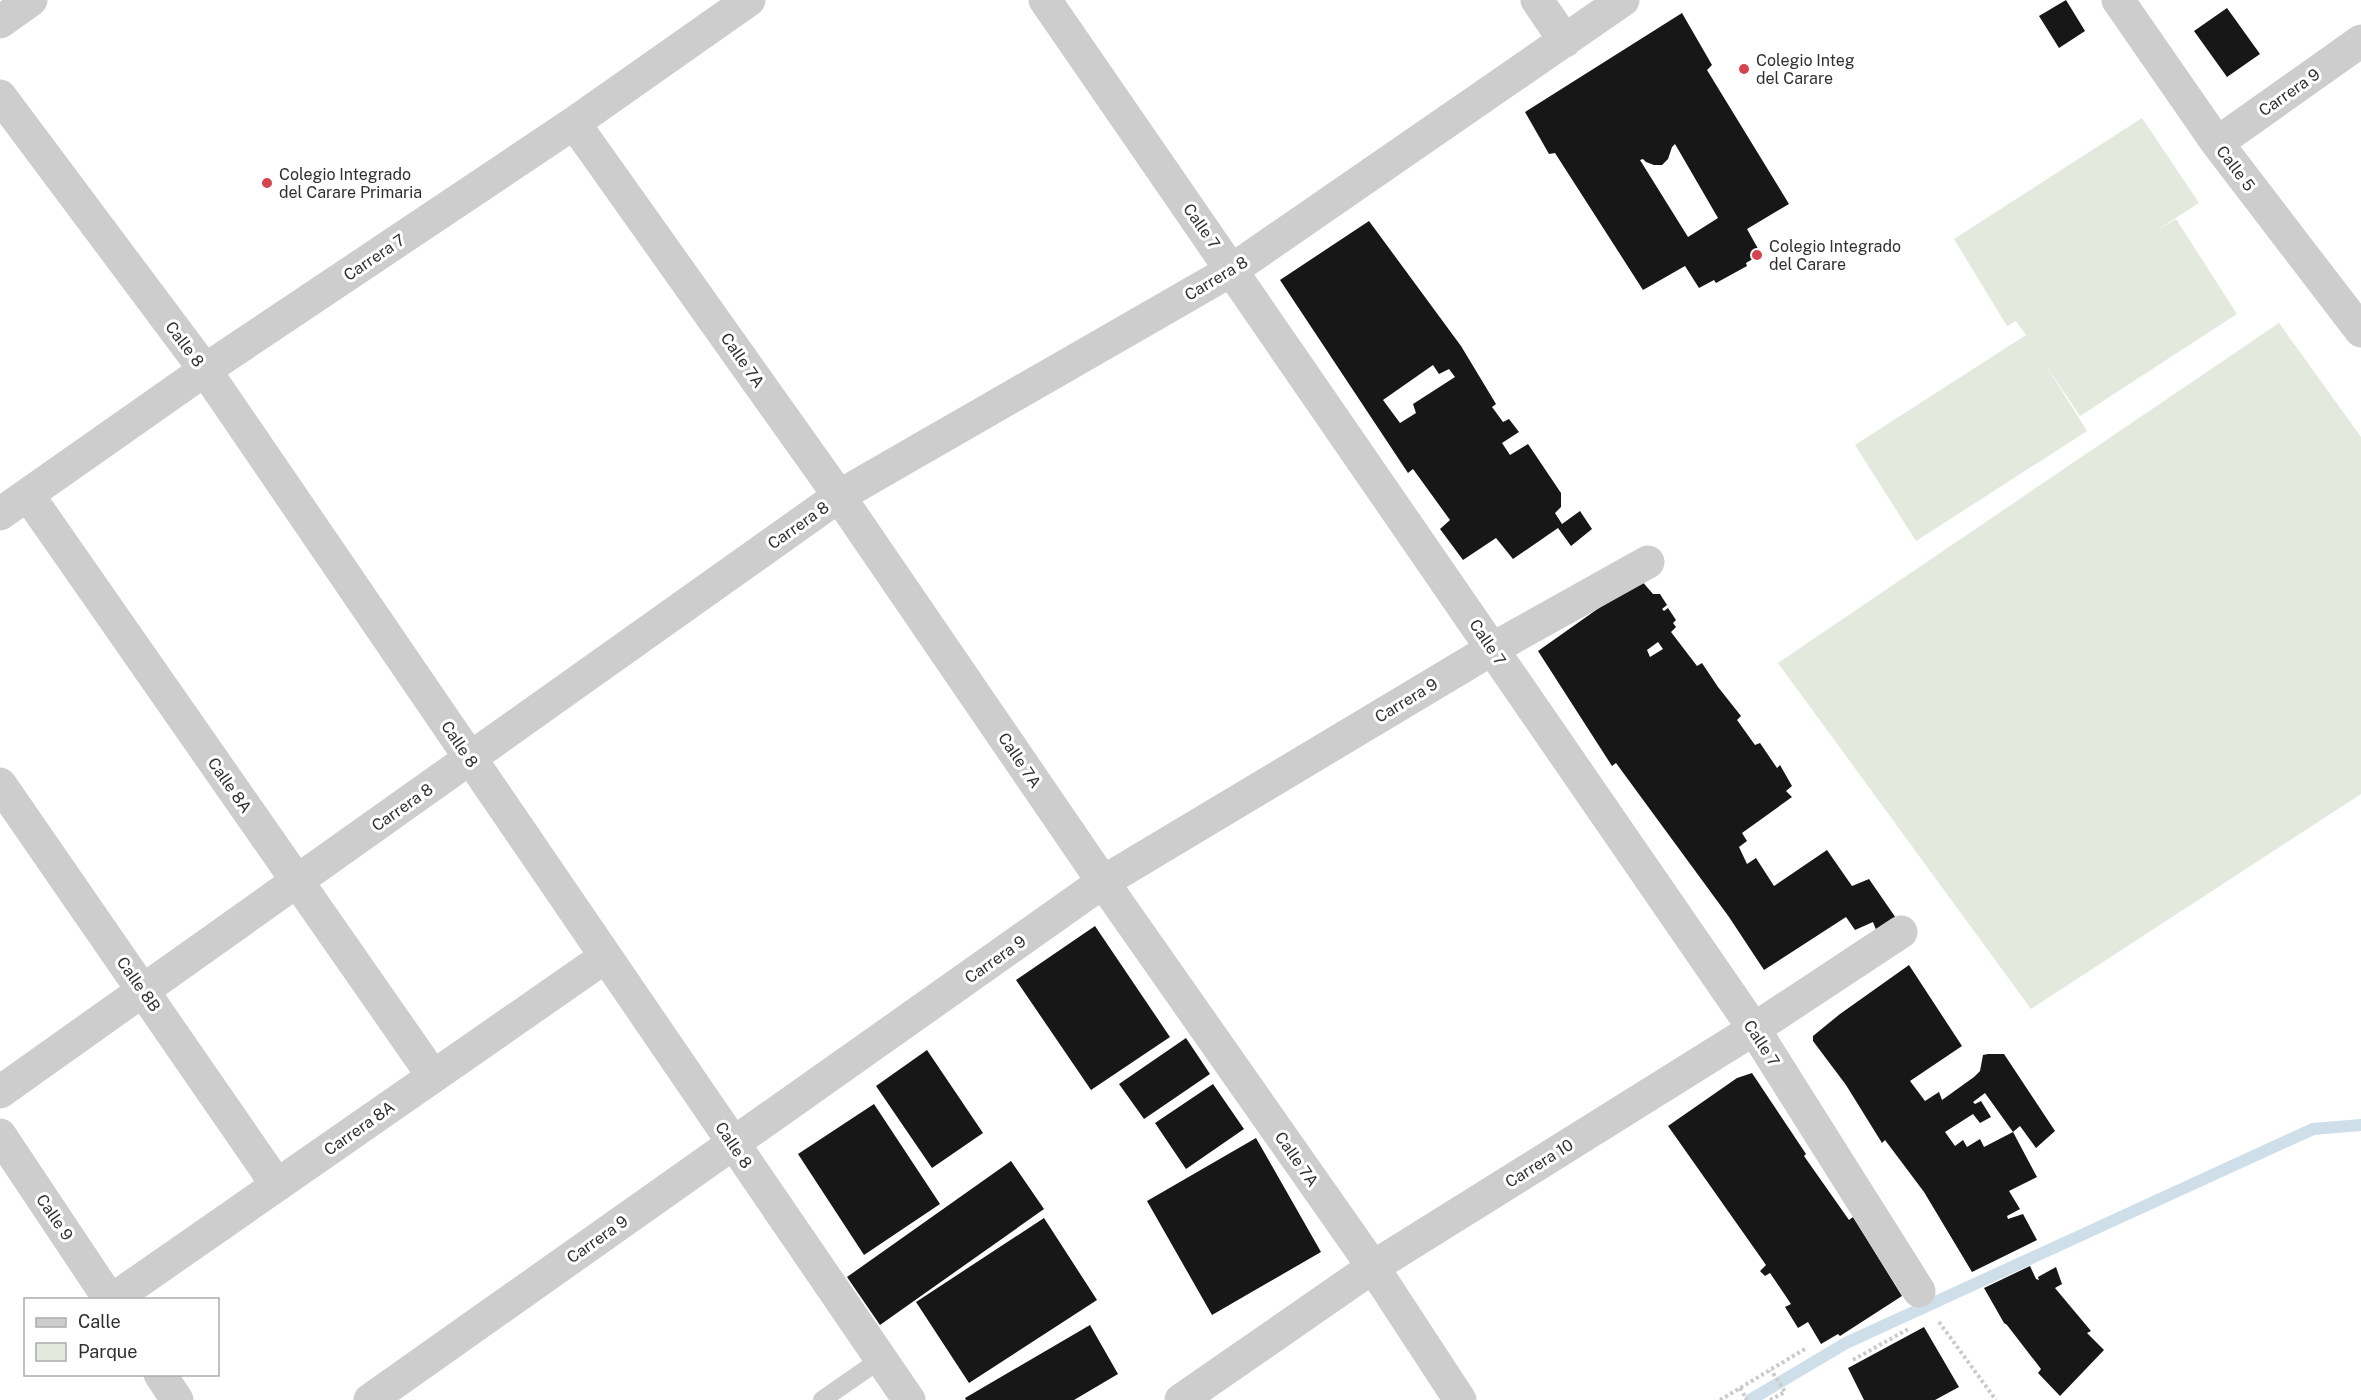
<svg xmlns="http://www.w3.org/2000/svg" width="2361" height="1400" viewBox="0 0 2361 1400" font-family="'Public Sans',sans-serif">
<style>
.green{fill:#e3e9dd}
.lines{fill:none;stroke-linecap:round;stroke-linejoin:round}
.stream{stroke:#cedfea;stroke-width:12}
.building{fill:#171717;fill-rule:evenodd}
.path{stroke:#cacaca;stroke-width:4;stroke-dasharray:3 3;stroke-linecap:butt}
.service{stroke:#cdcdcd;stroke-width:18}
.minor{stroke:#cdcdcd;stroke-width:33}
.poi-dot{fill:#d5444f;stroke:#fff;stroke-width:2}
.labels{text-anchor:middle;stroke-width:6;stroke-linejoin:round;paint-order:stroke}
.poi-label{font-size:16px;fill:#303030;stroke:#fff;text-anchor:start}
.street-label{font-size:16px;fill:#303030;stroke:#fff}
</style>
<rect width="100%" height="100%" fill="#fff"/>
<path class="green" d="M 2142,118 L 2199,203 L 2151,234 L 2176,219 L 2237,314 L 2080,416 L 2043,361 L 2087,431 L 1916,541 L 1855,445 L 2026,335 L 2016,321 L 2007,326 L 1954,239 Z
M 2279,323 L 2361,437 L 2361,794 L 2031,1009 L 1778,663 Z"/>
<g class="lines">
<path class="stream" d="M 1750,1400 L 1846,1343 L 2313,1129 L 2361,1125"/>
</g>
<path class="building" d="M 2066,0 L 2085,31 L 2059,48 L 2039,16 Z
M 2227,8 L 2260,54 L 2227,77 L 2194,31 Z
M 1682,13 L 1712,65 L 1707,70 L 1789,204 L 1747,229 L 1761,254 L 1746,263 L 1747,266 L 1716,283 L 1714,280 L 1699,288 L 1685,266 L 1643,290 L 1555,153 L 1549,154 L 1525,112 ZM 1675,144 L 1718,218 L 1688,237 L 1640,160 L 1643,159 L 1646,162 L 1654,165 L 1662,165 L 1668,159 L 1672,147 Z
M 1369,221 L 1461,346 L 1496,404 L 1492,407 L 1495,411 L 1503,422 L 1509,419 L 1519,432 L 1502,443 L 1510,455 L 1528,444 L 1561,493 L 1561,507 L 1555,513 L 1562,524 L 1580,511 L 1592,529 L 1571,546 L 1558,528 L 1513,559 L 1496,538 L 1463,560 L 1440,529 L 1450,520 L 1413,469 L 1408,473 L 1280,280 ZM 1433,365 L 1439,374 L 1449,369 L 1455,377 L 1413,404 L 1416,413 L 1400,423 L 1383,400 Z
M 1640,579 L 1653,594 L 1660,594 L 1667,605 L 1662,609 L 1664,611 L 1668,608 L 1676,620 L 1673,623 L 1676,627 L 1671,632 L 1697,666 L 1702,663 L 1718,687 L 1741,716 L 1737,720 L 1755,745 L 1760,743 L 1777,768 L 1780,765 L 1792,786 L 1786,791 L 1792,797 L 1742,833 L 1747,841 L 1739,847 L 1747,864 L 1756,858 L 1774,886 L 1827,850 L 1852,886 L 1869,879 L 1898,921 L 1877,932 L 1873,922 L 1855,930 L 1846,917 L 1764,970 L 1729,917 L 1616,763 L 1612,766 L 1538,651 ZM 1658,642 L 1663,649 L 1650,657 L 1647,650 Z
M 1095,926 L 1170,1037 L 1091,1090 L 1016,980 Z
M 1909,965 L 1962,1046 L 1910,1081 L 1925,1101 L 1939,1092 L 1942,1100 L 1974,1077 L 1980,1071 L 1983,1055 L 1988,1054 L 2004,1054 L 2055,1131 L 2036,1148 L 2020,1126 L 2013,1132 L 1985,1093 L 1973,1102 L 1975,1104 L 1981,1101 L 1991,1117 L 1980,1123 L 1973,1114 L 1945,1132 L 1955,1146 L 1963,1140 L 1967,1147 L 1980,1139 L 1984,1147 L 2013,1132 L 2037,1177 L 2009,1191 L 2020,1209 L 2007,1216 L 2008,1219 L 2023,1214 L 2037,1240 L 1972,1272 L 1924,1192 L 1885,1140 L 1882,1143 L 1846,1085 L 1813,1041 L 1813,1036 L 1840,1014 Z
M 1186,1038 L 1210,1074 L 1144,1119 L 1119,1084 Z
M 927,1050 L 983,1133 L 932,1168 L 876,1086 Z
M 1752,1073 L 1806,1154 L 1804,1156 L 1849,1220 L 1853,1217 L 1902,1296 L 1840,1336 L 1838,1334 L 1821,1344 L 1808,1322 L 1798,1328 L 1785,1307 L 1791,1304 L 1770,1273 L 1765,1276 L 1760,1271 L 1766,1265 L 1668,1126 L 1737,1078 Z
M 1213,1084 L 1244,1129 L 1186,1169 L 1155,1123 Z
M 874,1104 L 940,1204 L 864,1255 L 798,1154 Z
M 1256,1138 L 1321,1252 L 1212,1315 L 1147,1201 Z
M 1011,1161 L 1044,1209 L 880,1325 L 847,1277 Z
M 1044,1218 L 1097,1300 L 969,1383 L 916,1302 Z
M 2030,1266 L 2036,1279 L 2039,1280 L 2038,1277 L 2056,1267 L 2062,1284 L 2055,1288 L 2091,1331 L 2087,1333 L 2104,1350 L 2060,1396 L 2038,1373 L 2041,1369 L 2007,1325 L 2004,1323 L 1984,1288 Z
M 1090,1325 L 1118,1374 L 1074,1400 L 966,1400 L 965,1398 Z
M 1924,1327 L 1959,1387 L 1935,1400 L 1864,1400 L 1848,1368 Z"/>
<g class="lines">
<path class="path" d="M 1939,1322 L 1996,1400
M 1853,1360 L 1910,1328
M 1740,1388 L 1747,1400
M 1720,1400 L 1805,1349
M 1770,1400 L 1785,1392 L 1771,1370"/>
<path class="service" d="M 822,1400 L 881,1359"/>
<path class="minor" d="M 1045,0 L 1754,1029 L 1919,1291
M 1537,0 L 1565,41
M 2118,0 L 2217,143 L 2361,331
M 0,22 L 31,0
M 0,96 L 205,370 L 909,1400
M 574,123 L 839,496 L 1103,882 L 1373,1267 L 1460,1400
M 2217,143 L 2361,41
M 28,495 L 433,1076
M 0,514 L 205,370 L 574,123 L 749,0
M 0,784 L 277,1185
M 0,1092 L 839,496 L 1232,270 L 1623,0
M 0,1135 L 110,1300
M 112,1300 L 605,957
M 160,1374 L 177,1400
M 370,1400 L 1103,882 L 1492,649 L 1648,562
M 1181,1400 L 1373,1267 L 1754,1029 L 1901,932"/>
</g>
<g class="poi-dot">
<circle cx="1744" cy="69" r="6"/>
<circle cx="267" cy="183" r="6"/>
<circle cx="1757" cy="255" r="6"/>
</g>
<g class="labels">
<g class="poi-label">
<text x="1756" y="66">Colegio Integ<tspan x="1756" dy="18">del Carare</tspan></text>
<text x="279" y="180">Colegio Integrado<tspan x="279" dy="18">del Carare Primaria</tspan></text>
<text x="1769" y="252">Colegio Integrado<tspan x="1769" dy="18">del Carare</tspan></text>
</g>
<g class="street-label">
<text transform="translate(2289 92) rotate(-35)" y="6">Carrera 9</text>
<text transform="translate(2236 168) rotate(53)" y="6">Calle 5</text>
<text transform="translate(1202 226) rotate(55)" y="6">Calle 7</text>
<text transform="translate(374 257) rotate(-34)" y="6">Carrera 7</text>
<text transform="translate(1216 278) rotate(-31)" y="6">Carrera 8</text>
<text transform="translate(185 344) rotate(53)" y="6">Calle 8</text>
<text transform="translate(743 360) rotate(55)" y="6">Calle 7A</text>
<text transform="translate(798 525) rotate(-35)" y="6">Carrera 8</text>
<text transform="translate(1488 642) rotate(56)" y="6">Calle 7</text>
<text transform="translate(1406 700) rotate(-31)" y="6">Carrera 9</text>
<text transform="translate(460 744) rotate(56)" y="6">Calle 8</text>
<text transform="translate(1020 760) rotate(56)" y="6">Calle 7A</text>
<text transform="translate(230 785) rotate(55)" y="6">Calle 8A</text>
<text transform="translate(402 807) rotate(-35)" y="6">Carrera 8</text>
<text transform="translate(995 959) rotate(-35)" y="6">Carrera 9</text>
<text transform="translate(139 984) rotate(55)" y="6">Calle 8B</text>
<text transform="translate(1762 1043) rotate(57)" y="6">Calle 7</text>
<text transform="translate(359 1128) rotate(-35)" y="6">Carrera 8A</text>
<text transform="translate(734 1145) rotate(56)" y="6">Calle 8</text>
<text transform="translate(1297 1159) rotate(55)" y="6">Calle 7A</text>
<text transform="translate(1539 1163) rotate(-32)" y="6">Carrera 10</text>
<text transform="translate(55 1217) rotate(56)" y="6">Calle 9</text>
<text transform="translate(597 1239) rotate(-35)" y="6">Carrera 9</text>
</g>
</g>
<rect x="24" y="1298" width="195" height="78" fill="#ffffff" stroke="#acacac" stroke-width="1.5"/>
<rect x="36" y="1318" width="30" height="9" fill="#cdcdcd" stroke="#acacac" stroke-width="1.5"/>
<text x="78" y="1328" font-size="18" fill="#303030">Calle</text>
<rect x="36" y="1343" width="30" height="18" fill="#e3e9dd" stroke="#acacac" stroke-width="1.5"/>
<text x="78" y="1358" font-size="18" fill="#303030">Parque</text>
</svg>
